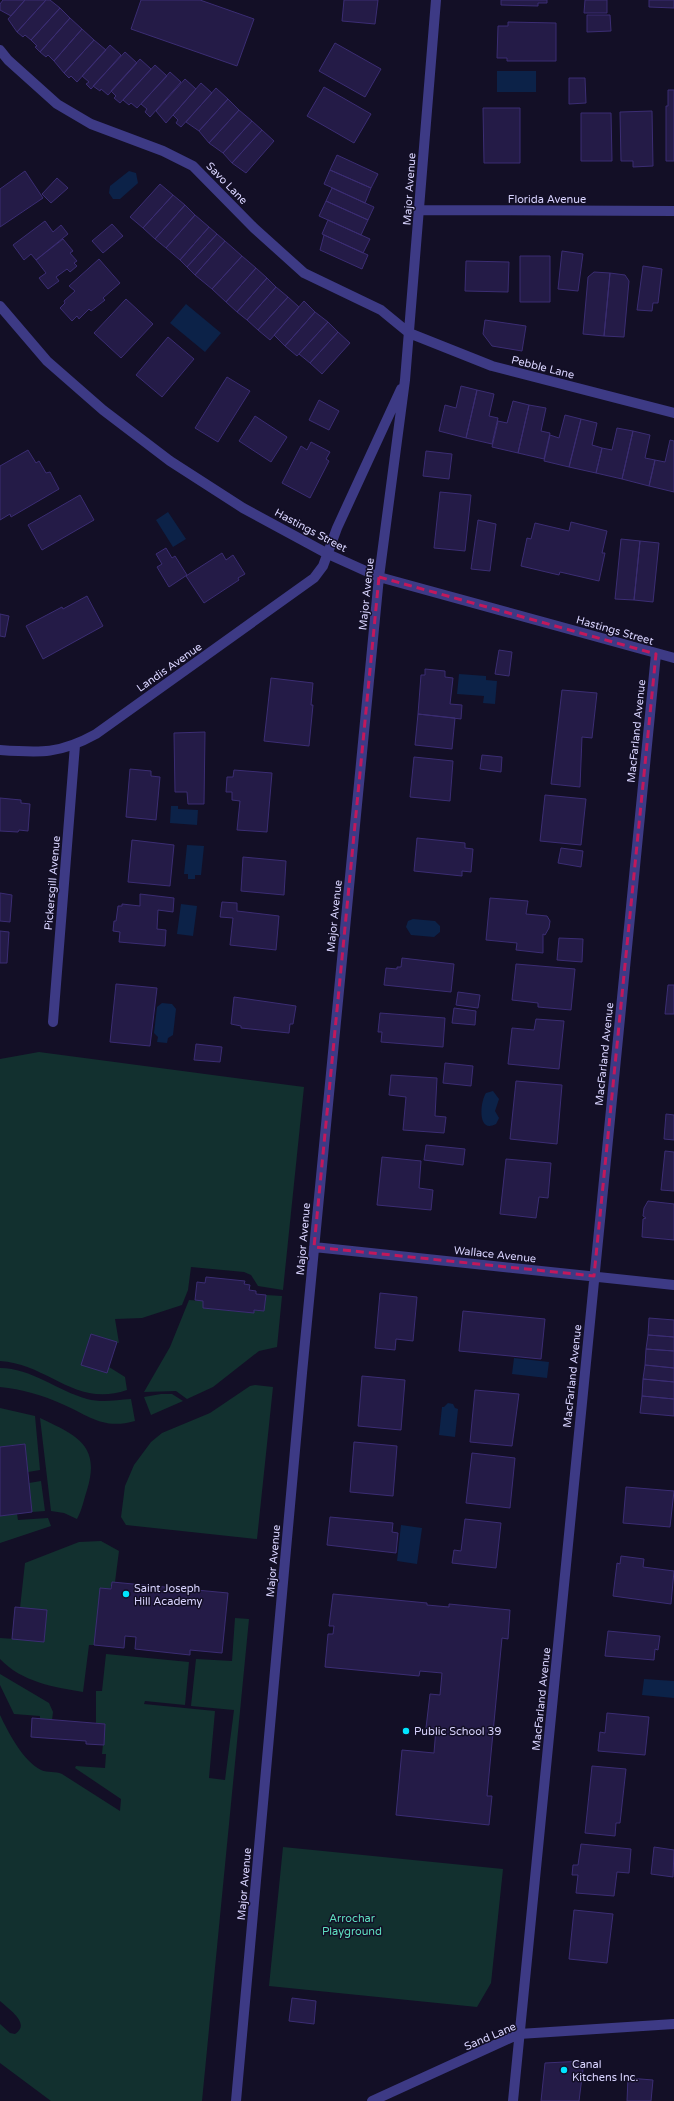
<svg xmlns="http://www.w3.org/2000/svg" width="674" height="2101" viewBox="0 0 674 2101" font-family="'Varela Round',sans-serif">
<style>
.green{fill:#12302f}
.water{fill:#0c2248}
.building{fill:#241b47;stroke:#3b2d73}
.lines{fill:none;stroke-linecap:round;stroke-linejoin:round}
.minor{stroke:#3d3a85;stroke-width:10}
.marked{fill:none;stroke:#c2185b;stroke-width:3;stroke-dasharray:8 5;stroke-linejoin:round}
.poi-dot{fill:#00e5ff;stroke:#130f26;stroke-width:1.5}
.labels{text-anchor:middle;stroke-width:3;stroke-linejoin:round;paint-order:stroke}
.street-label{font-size:11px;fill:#d9d4ff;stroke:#130f26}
.poi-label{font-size:11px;fill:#d9d4ff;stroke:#130f26;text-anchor:start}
.park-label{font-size:11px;fill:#5fe0c0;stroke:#130f26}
</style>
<rect width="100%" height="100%" fill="#130f26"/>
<path class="green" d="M 39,1052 L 304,1087 L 283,1290 L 258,1286 L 251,1275 L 244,1272 L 191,1267 L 188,1290 L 182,1305 L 142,1318 L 115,1319 L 119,1343 L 91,1334 L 82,1365 L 109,1367 L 125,1377 L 127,1390 C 75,1408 49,1364 0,1361 L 0,1059 Z
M 266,1295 L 282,1296 L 277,1347 L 259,1351 L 213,1387 L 187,1399 L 176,1391 L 144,1392 L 170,1347 L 189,1300 L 203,1301 L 203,1308 L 254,1313 L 254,1310 L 264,1311 Z
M 0,1368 C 31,1368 58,1391 87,1399 C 102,1403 116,1400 131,1399 L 135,1421 C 103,1430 90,1416 62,1404 C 42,1395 22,1389 0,1387 Z
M 255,1385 L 273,1387 L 257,1539 L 126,1525 L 121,1517 L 125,1486 L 134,1465 L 151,1442 L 162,1433 L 210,1413 L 250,1386 Z
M 161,1394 L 172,1394 L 183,1401 L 151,1415 L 144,1397 Z
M 0,1408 L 35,1416 L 40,1470 L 28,1472 L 25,1444 L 0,1447 Z
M 40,1418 C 76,1435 101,1445 87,1490 C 84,1499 82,1510 77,1519 L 64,1513 L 51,1511 Z
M 41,1481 L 45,1511 L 32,1512 L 29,1483 Z
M 17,1514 L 18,1520 L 48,1518 L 51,1526 L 0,1543 L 0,1516 Z
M 101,1541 L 119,1551 L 115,1582 L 112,1582 L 94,1645 L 89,1645 L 83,1692 C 53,1687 22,1682 0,1659 L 0,1638 L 44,1641 L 47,1610 L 20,1608 L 25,1563 L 79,1542 Z
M 235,1618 L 249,1619 L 202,2101 L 51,2101 L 0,2063 L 0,2024 L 10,2033 L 15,2034 C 31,2024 10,2010 0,2001 L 0,1715 C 8,1732 23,1761 41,1770 C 48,1773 55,1771 62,1774 L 120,1811 L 121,1799 L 75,1768 L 76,1766 L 105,1768 L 106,1754 L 102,1754 L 105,1724 L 96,1723 L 96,1691 L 102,1691 L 106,1654 L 189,1662 L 185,1705 L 145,1701 L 144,1704 L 215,1711 L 209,1778 L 225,1780 L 234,1710 L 191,1706 L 196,1659 L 232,1661 Z
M 0,1674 L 49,1703 L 53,1712 L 52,1720 L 40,1719 L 40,1716 L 14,1714 L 0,1685 Z
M 283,1847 L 503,1869 L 491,1983 L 477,2007 L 269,1986 Z"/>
<path class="water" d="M 497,71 L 536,71 L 536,92 L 497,92 Z
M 129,171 L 136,173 L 138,183 L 120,199 L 113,199 L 109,193 L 110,186 Z
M 186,304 L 221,333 L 205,352 L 170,323 Z
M 168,512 L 186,539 L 173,547 L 156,520 Z
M 459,674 L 486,676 L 486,680 L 497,681 L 495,704 L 483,703 L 484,696 L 457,694 Z
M 171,806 L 178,806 L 178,809 L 198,810 L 197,825 L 170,823 Z
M 187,845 L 204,846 L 201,875 L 195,875 L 195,879 L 188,879 L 188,874 L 184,874 Z
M 181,904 L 197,906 L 193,936 L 177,934 Z
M 413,919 L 435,921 L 440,926 L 440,932 L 434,937 L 411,935 L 406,927 L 408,921 Z
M 162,1003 L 172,1004 L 176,1009 L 173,1035 L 168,1038 L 167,1043 L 157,1042 L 158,1037 L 154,1033 L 157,1007 Z
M 493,1091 L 499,1099 L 495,1111 L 499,1118 L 496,1124 C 477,1134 480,1102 486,1093 Z
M 514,1358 L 549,1362 L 547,1378 L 512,1374 Z
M 448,1403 L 453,1404 L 455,1408 L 458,1409 L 455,1437 L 439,1435 L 442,1407 L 444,1407 Z
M 401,1525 L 422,1528 L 417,1564 L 397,1561 Z
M 644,1679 L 674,1681 L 674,1698 L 642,1695 Z"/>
<path class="building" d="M 3,0 L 25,0 L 11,16 L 0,10 L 0,4 Z
M 25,0 L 46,0 L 17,32 L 8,19 Z
M 46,0 L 50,0 L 60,8 L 31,40 L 25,35 L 23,37 L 17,32 Z
M 141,0 L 200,0 L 254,19 L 237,66 L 131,29 Z
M 344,0 L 378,0 L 375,24 L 342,21 Z
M 501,0 L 547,0 L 547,3 L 538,3 L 538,6 L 501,5 Z
M 585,0 L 607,0 L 607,13 L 584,13 Z
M 649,0 L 674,0 L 674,8 L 649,7 Z
M 60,8 L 70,18 L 40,52 L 35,47 L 37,46 L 31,40 Z
M 587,15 L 610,15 L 611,31 L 587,32 Z
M 70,18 L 82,29 L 54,61 L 48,55 L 46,57 L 40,52 Z
M 508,22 L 556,23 L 556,61 L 507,61 L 507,58 L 497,58 L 498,26 L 508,26 Z
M 82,29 L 94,40 L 64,73 L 54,61 Z
M 94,40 L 106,50 L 77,82 L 71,76 L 69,78 L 64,73 Z
M 335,43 L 381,69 L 365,97 L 319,71 Z
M 110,45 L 121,55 L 91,89 L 86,84 L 89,82 L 82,76 Z
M 125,52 L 137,63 L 108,95 L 101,89 L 100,91 L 93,86 Z
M 140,59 L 151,69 L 120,103 L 114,98 L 116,96 L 111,91 Z
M 155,65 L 167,76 L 137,108 L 131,103 L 129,105 L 123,100 Z
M 170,72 L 181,82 L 150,117 L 145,112 L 147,109 L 141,104 Z
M 569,78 L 585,78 L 586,103 L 569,104 Z
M 185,79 L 196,89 L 166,123 L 156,111 Z
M 201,83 L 212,93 L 181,127 L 176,123 L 178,120 L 173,115 Z
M 324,87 L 371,114 L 354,143 L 307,116 Z
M 216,88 L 228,99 L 199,131 L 186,122 Z
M 668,90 L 674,90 L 674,161 L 666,161 L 666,106 L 668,106 Z
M 228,99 L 239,110 L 209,143 L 199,131 Z
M 483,108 L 520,108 L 520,163 L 484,163 Z
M 239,110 L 252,121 L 223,153 L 209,143 Z
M 652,111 L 653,166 L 633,167 L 633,161 L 621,161 L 620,112 Z
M 581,113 L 611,113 L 612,161 L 581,161 Z
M 252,121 L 262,130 L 232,163 L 223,153 Z
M 262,130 L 274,141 L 246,173 L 232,163 Z
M 337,155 L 378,174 L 371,188 L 330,170 Z
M 330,170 L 371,188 L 365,203 L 324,184 Z
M 25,171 L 43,198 L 0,227 L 0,189 Z
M 57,178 L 68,188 L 51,203 L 42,194 Z
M 160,184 L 173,195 L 143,228 L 130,217 Z
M 332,188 L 374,207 L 368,220 L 326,201 Z
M 173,195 L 185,205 L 155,239 L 143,228 Z
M 326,201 L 368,220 L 361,235 L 319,216 Z
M 185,205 L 195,215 L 166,248 L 155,239 Z
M 195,215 L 209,227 L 180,260 L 166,248 Z
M 328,220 L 370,239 L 363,253 L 322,234 Z
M 45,221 L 53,232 L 61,225 L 68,234 L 36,260 L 31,254 L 24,260 L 13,245 Z
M 112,224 L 123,236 L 103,253 L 92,241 Z
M 209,227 L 217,234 L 187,267 L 180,260 Z
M 217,234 L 225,241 L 195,275 L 187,267 Z
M 324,235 L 368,255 L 362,269 L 320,250 Z
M 63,239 L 73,251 L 70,253 L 77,261 L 74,263 L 77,266 L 70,272 L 67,269 L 56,277 L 59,281 L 48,289 L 39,278 L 46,273 L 36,260 Z
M 225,241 L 242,256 L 212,289 L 195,275 Z
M 562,251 L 583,254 L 578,291 L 558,289 Z
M 242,256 L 256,268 L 226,302 L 212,289 Z
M 520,256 L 550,256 L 550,302 L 520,302 Z
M 99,259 L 120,283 L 103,298 L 105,300 L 91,311 L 89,309 L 79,319 L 77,316 L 72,321 L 60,308 L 65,303 L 64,301 L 75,291 L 69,286 Z
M 466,261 L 509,262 L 508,292 L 465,291 Z
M 643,266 L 662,269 L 658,303 L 653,303 L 652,311 L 637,310 Z
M 256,268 L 267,278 L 237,312 L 226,302 Z
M 594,272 L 610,273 L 604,336 L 583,334 L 588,277 Z
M 610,273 L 625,275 L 629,281 L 624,337 L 604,336 Z
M 267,278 L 276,287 L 247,320 L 237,312 Z
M 276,287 L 288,297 L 258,330 L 247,320 Z
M 288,297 L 299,307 L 270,340 L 258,330 Z
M 126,299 L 153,324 L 121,358 L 94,333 Z
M 304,301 L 315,312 L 285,346 L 274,335 Z
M 315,312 L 328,322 L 297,356 L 285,346 Z
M 485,320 L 526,326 L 522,351 L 492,346 L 483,334 Z
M 328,322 L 338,332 L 310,363 L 299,354 Z
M 338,332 L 350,343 L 322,374 L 310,363 Z
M 168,337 L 194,359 L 162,397 L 136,375 Z
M 227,377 L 250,391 L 218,442 L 195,428 Z
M 461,386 L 477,390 L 466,438 L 439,431 L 445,405 L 456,408 Z
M 477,390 L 494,394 L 489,416 L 498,418 L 492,444 L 466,438 Z
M 319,400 L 339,411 L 329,430 L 309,420 Z
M 513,401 L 529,405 L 518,453 L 492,447 L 498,421 L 507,423 Z
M 529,405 L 546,408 L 541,431 L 550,433 L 544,459 L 518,453 Z
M 565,415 L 581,419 L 569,467 L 544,461 L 550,435 L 559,438 Z
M 255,416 L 287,437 L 271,462 L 239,441 Z
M 581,419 L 597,423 L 592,445 L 602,448 L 596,473 L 569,467 Z
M 617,428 L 633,431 L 622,479 L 596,473 L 602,448 L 612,450 Z
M 633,431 L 650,435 L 645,458 L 655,460 L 649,486 L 622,479 Z
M 670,440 L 674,441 L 674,492 L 649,486 L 655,460 L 665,462 Z
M 311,442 L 330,452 L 326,459 L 329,461 L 310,498 L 282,483 L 301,446 L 307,450 Z
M 28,450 L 36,463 L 39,461 L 46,473 L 50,472 L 59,489 L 11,517 L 10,514 L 0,520 L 0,466 Z
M 426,451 L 452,454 L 449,479 L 423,476 Z
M 440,492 L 471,495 L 465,551 L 434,548 Z
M 80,495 L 94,520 L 42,550 L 28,525 Z
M 478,520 L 496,524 L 490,571 L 471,569 Z
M 571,522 L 607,531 L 602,553 L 605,553 L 599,581 L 560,572 L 559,575 L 521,566 L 527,538 L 531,539 L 535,523 L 569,531 Z
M 621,539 L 640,541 L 634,600 L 615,599 Z
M 640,541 L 659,543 L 653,602 L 634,600 Z
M 166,548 L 172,558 L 175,556 L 187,575 L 169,587 L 157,567 L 162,564 L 156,554 Z
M 222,553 L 226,560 L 233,555 L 245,574 L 238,578 L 239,580 L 204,603 L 186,576 Z
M 87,596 L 103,626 L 43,659 L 26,626 L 62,607 L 63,609 Z
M 0,614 L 9,616 L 5,637 L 0,636 Z
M 499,650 L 512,652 L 509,676 L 495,674 Z
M 425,669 L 445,671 L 445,677 L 453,678 L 450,704 L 462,705 L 461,719 L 418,714 L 421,675 L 425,675 Z
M 271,678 L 313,683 L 311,705 L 313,705 L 309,746 L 264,741 Z
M 562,690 L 597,693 L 592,738 L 582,737 L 580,787 L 551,784 Z
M 418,714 L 455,718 L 452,749 L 415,745 Z
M 205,732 L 204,804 L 188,804 L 187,792 L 175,792 L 174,733 Z
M 482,755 L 502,757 L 501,772 L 480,769 Z
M 414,757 L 453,761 L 450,801 L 410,797 Z
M 130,769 L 151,771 L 151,776 L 160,777 L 156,820 L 126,817 Z
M 234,770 L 272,773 L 267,832 L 237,830 L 240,801 L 232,800 L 232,792 L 226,792 L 227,777 L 233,777 Z
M 545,795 L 586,799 L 581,845 L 540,841 Z
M 0,798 L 21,800 L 21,803 L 30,804 L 28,831 L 19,830 L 18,832 L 0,831 Z
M 417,838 L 465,843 L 465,848 L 473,849 L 471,872 L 462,871 L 462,876 L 414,871 Z
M 132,840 L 174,845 L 170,886 L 128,882 Z
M 561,848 L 583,851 L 581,867 L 558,863 Z
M 243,857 L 286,861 L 284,895 L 241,891 Z
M 0,893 L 12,895 L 10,922 L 0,921 Z
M 140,894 L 174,898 L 173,912 L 158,910 L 157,929 L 166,930 L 165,946 L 119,942 L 120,932 L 113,931 L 114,921 L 116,921 L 118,906 L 122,906 L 122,904 L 140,906 Z
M 490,898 L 528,901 L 526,914 L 547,916 L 550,921 L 549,928 L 545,935 L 543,934 L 543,953 L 516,950 L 517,943 L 486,940 Z
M 222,902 L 237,903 L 237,911 L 279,916 L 276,950 L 230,945 L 233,918 L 220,917 Z
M 0,931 L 9,932 L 7,963 L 0,963 Z
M 559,938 L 583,939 L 582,962 L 557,960 Z
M 402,958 L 454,964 L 451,992 L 384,985 L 386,968 L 397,969 L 397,967 L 401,967 Z
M 516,964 L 575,969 L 571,1010 L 538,1007 L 538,1003 L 512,1000 Z
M 116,984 L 157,988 L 150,1046 L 110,1042 Z
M 668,985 L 674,985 L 674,1014 L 665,1014 Z
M 458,992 L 480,995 L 478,1008 L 456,1005 Z
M 234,997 L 296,1006 L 293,1024 L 290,1024 L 289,1033 L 241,1028 L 241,1026 L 231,1024 Z
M 454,1008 L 476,1011 L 475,1025 L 452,1023 Z
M 380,1013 L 445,1018 L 443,1047 L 381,1042 L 382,1032 L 378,1032 Z
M 536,1019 L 564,1021 L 559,1069 L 508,1064 L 512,1028 L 534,1030 Z
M 196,1044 L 222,1047 L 220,1062 L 194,1060 Z
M 445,1063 L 473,1066 L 471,1086 L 443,1083 Z
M 391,1075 L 437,1078 L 435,1116 L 446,1117 L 444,1133 L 403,1130 L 406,1097 L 389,1095 Z
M 516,1081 L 562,1085 L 557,1144 L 510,1139 Z
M 666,1114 L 674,1115 L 674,1140 L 664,1139 Z
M 426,1145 L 465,1149 L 463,1165 L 424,1160 Z
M 665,1151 L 674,1152 L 674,1191 L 661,1190 Z
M 382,1157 L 421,1161 L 419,1188 L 433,1190 L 431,1210 L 377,1205 Z
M 506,1159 L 551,1163 L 548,1198 L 539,1197 L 536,1218 L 500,1214 Z
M 648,1201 L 674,1204 L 674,1240 L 642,1237 L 643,1219 L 646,1218 L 643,1216 L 644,1208 Z
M 206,1277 L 245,1281 L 244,1284 L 250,1285 L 249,1290 L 256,1291 L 256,1294 L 266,1295 L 264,1311 L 254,1310 L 254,1313 L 203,1308 L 203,1301 L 195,1300 L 197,1282 L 205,1283 Z
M 380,1293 L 417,1297 L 413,1341 L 396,1339 L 395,1350 L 375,1348 Z
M 463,1311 L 545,1319 L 541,1359 L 459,1351 Z
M 649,1318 L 674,1320 L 674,1337 L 648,1335 Z
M 91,1334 L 117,1342 L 107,1373 L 81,1365 Z
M 648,1335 L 674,1337 L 674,1351 L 646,1349 Z
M 646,1349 L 674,1351 L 674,1368 L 645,1365 Z
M 645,1365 L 674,1368 L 674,1382 L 643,1379 Z
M 362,1376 L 405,1380 L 401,1430 L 358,1426 Z
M 643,1379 L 674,1382 L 674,1399 L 642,1396 Z
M 475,1390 L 519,1394 L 512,1446 L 470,1442 Z
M 642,1396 L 674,1399 L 674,1416 L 640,1413 Z
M 354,1442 L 397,1446 L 393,1496 L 350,1492 Z
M 25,1444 L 32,1512 L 0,1516 L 0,1447 Z
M 472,1453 L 515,1458 L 510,1508 L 466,1503 Z
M 626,1487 L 674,1491 L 670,1527 L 623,1523 Z
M 330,1517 L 393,1523 L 392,1532 L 398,1533 L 396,1553 L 327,1545 Z
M 465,1519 L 501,1523 L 496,1568 L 452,1563 L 454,1550 L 461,1551 Z
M 621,1556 L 644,1559 L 643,1567 L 674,1571 L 671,1604 L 613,1596 L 617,1563 L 620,1564 Z
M 112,1582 L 228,1593 L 222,1653 L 190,1650 L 190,1655 L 135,1649 L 136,1637 L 125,1636 L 124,1648 L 94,1645 L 100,1588 L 111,1589 Z
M 333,1594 L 427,1603 L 427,1605 L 449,1607 L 449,1604 L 510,1610 L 508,1639 L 502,1638 L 487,1796 L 492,1796 L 489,1825 L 396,1815 L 402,1750 L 434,1753 L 436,1728 L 426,1728 L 430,1694 L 440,1695 L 442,1673 L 420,1671 L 419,1676 L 325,1667 L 328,1634 L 333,1634 L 334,1626 L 329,1626 Z
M 15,1607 L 47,1610 L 44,1642 L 12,1639 Z
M 608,1631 L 660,1636 L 658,1650 L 655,1649 L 654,1660 L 605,1656 Z
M 607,1713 L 649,1717 L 645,1755 L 598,1751 L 600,1732 L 605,1733 Z
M 32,1718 L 105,1724 L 104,1745 L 86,1744 L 86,1741 L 31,1737 Z
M 592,1766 L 626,1769 L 620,1823 L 616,1823 L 615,1836 L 585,1833 Z
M 581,1844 L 631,1849 L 629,1873 L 617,1872 L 614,1896 L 576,1893 L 578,1875 L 572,1875 L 573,1865 L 578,1865 Z
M 654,1847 L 674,1850 L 673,1877 L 651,1874 Z
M 574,1910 L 613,1914 L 607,1963 L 569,1959 Z
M 292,1998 L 316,2001 L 314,2024 L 289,2021 Z
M 584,2061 L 579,2101 L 541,2101 L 545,2063 Z
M 628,2078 L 653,2080 L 651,2101 L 627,2101 Z"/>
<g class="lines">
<path class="minor" d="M 0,50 L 8,60 L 57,104 L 91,124 L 163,151 L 193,166 L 254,228 L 304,273 L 381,310 L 409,333 L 492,366 L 674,413
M 419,210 L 674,211
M 0,306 L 47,361 L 103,410 L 170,461 L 243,508 L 328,554 L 379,577 L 674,658
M 0,750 C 41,753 60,754 96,734 L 314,578 L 323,566 L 337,528 L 401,389
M 53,1022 L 75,745
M 314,1247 L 674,1285
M 236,2101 L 302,1373 L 379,577 L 405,380 L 436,0
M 372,2101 L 519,2034 L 674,2024
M 513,2101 L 656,654"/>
</g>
<path class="marked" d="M 379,577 L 656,654 L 594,1276 L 314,1247 Z"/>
<g class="poi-dot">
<circle cx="126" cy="1594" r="4"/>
<circle cx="406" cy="1731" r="4"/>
<circle cx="564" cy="2070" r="4"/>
</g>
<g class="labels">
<g class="street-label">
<text transform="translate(227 183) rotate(46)" y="4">Savo Lane</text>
<text transform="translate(409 189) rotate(-86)" y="4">Major Avenue</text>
<text x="547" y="203">Florida Avenue</text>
<text transform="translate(543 367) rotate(14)" y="4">Pebble Lane</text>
<text transform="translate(311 530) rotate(28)" y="4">Hastings Street</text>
<text transform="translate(366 594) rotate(-84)" y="4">Major Avenue</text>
<text transform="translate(615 630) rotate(16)" y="4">Hastings Street</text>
<text transform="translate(169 667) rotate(-35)" y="4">Landis Avenue</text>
<text transform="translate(636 731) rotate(-84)" y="4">MacFarland Avenue</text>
<text transform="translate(52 883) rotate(-85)" y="4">Pickersgill Avenue</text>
<text transform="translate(334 916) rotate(-84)" y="4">Major Avenue</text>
<text transform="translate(604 1054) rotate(-84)" y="4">MacFarland Avenue</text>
<text transform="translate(303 1239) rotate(-85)" y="4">Major Avenue</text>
<text transform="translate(495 1254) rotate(6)" y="4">Wallace Avenue</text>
<text transform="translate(572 1376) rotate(-84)" y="4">MacFarland Avenue</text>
<text transform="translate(273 1561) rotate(-85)" y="4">Major Avenue</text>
<text transform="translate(541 1699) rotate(-84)" y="4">MacFarland Avenue</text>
<text transform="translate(244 1884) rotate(-85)" y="4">Major Avenue</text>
<text transform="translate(490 2036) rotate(-23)" y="4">Sand Lane</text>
</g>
<g class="poi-label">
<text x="134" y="1592">Saint Joseph<tspan x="134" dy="13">Hill Academy</tspan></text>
<text x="414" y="1735">Public School 39</text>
<text x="572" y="2068">Canal<tspan x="572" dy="13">Kitchens Inc.</tspan></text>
</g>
<g class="park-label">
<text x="352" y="1922">Arrochar<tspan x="352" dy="13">Playground</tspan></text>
</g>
</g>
</svg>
